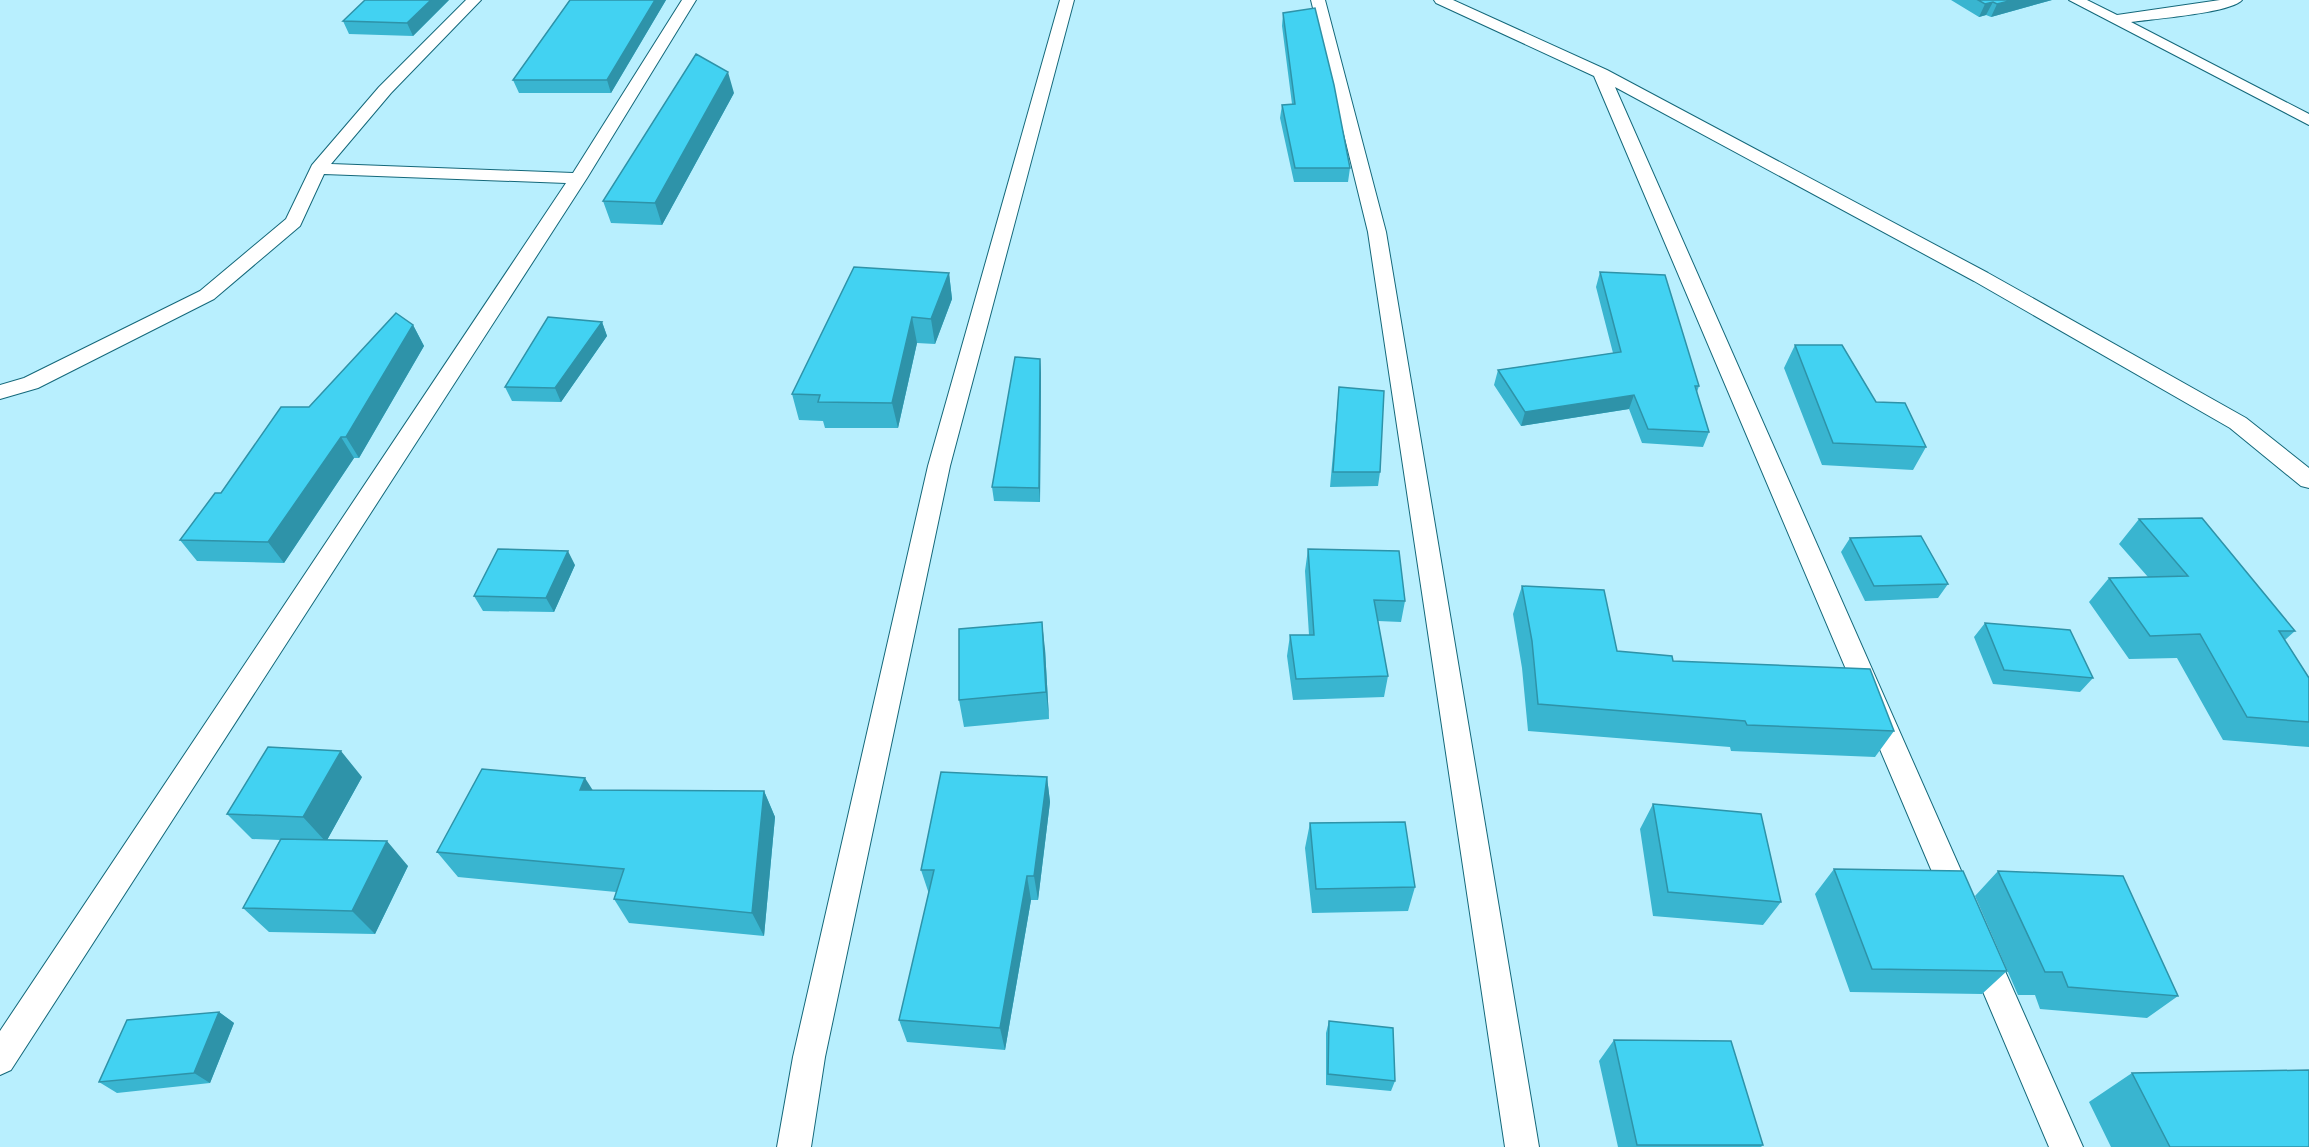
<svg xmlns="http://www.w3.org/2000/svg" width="2309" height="1147" viewBox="0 0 2309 1147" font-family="Commissioner,sans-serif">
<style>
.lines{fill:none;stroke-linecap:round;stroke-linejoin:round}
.lane-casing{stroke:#14687a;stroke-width:2}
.lane{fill:#fff;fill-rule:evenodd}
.wall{fill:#39b5d0}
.shaded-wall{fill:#2e93a9}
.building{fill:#42d2f2;stroke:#2e93a9;stroke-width:1.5}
</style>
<rect width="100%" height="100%" fill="#b8effe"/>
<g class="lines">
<g class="lane-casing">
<path id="lane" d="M 466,0 L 481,0 L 391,93 L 331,164 L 573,173 L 682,0 L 696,0 L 587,178 L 11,1070 L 0,1075 L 0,1031 L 566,183 L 324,174 L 300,226 L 214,299 L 38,388 L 0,399 L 0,385 L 24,378 L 200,291 L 286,219 L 312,165 L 379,87 Z
M 1060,0 L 1074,0 L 950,466 L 825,1057 L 811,1147 L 777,1147 L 793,1057 L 928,466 Z
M 1311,0 L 1325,0 L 1386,232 L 1539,1147 L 1505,1147 L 1368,232 Z
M 1434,0 L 1453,0 L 1607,70 L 1988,273 L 2246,418 L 2309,468 L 2309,488 L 2301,486 L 2230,428 L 1974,281 L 1615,87 L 1974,900 L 1969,910 L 1959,913 L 1949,910 L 1944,900 L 1594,76 L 1436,3 Z
M 2069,0 L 2087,0 L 2117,15 L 2220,0 L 2242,0 C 2231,13 2152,19 2131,22 L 2309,114 L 2309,125 Z
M 1982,940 L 1993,944 L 2083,1147 L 2049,1147 L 1967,954 L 1971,944 Z"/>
</g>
<use href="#lane" class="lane"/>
</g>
<path class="wall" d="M 449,0 L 413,36 L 349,34 L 343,21 Z
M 570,0 L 666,0 L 611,93 L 519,93 L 513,80 Z
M 1951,0 L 2052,0 L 1991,17 L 1986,15 L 1979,17 Z
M 1283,13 L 1350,168 L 1348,182 L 1294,182 L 1280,118 L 1282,105 L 1292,104 L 1282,26 Z
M 734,93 L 662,225 L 611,223 L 603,201 Z
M 1600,272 L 1699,386 L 1697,392 L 1709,432 L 1703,447 L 1642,443 L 1629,409 L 1521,426 L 1494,385 L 1498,370 L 1613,353 L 1596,287 Z
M 949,273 L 952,299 L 935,344 L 917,343 L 898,428 L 825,428 L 823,421 L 799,420 L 792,394 Z
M 602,322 L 607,336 L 561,402 L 512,401 L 505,387 Z
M 413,325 L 424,346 L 359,458 L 354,458 L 284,563 L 197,561 L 180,540 L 221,493 L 309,407 Z
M 1795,345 L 1876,402 L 1926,447 L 1913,470 L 1822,465 L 1784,368 Z
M 1040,359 L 1041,374 L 1040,502 L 994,501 L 992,487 Z
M 1339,387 L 1380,472 L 1378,486 L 1330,487 Z
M 2139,519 L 2295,631 L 2285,640 L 2309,678 L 2309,747 L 2223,740 L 2177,658 L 2129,659 L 2089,602 L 2109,578 L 2148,577 L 2119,544 Z
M 1850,538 L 1948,584 L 1938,598 L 1865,601 L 1841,552 Z
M 1308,549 L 1405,601 L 1401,622 L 1378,621 L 1388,676 L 1384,697 L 1293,700 L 1287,656 L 1290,635 L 1309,635 L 1305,571 Z
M 575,565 L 554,612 L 483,611 L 474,596 Z
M 1522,586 L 1617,651 L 1673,661 L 1894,731 L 1875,757 L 1731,751 L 1730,747 L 1528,731 L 1522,668 L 1513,614 Z
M 1985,623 L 2093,678 L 2080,692 L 1993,684 L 1974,637 Z
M 1045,649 L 1049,719 L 964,727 L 959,700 Z
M 362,777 L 327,840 L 408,866 L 375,934 L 269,932 L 243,908 L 280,840 L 252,839 L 227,814 Z
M 1047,777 L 1050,802 L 1038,900 L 1031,900 L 1005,1050 L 907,1042 L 899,1020 L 929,894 L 921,870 Z
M 592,790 L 764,791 L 775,817 L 764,936 L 629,923 L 614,899 L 616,892 L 458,877 L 437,852 Z
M 1653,804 L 1781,902 L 1763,925 L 1653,916 L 1640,829 Z
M 1310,823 L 1415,887 L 1408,911 L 1312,913 L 1305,848 Z
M 1834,869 L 2007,971 L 1982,994 L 1850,992 L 1815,894 Z
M 1998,871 L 2178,996 L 2147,1018 L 2040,1009 L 2035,995 L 2018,995 L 1975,896 Z
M 219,1012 L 234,1023 L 210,1083 L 117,1093 L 99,1082 Z
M 1329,1021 L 1395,1081 L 1391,1091 L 1326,1085 L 1326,1033 Z
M 1614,1040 L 1763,1145 L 1761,1147 L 1618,1147 L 1599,1061 Z
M 2132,1073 L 2309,1147 L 2111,1147 L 2089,1102 Z"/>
<path class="shaded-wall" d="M 431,0 L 449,0 L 413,36 L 407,23 Z
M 655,0 L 666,0 L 611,93 L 607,80 Z
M 2013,0 L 2052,0 L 1991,17 L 1997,4 Z
M 1993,2 L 1986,15 L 1979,17 L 1985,4 Z
M 728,72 L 734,93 L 662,225 L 655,203 Z
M 949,273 L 952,299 L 935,344 L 931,319 Z
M 912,317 L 917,343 L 898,428 L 892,403 Z
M 602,322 L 607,336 L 561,402 L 555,388 Z
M 413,325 L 424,346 L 359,458 L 346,437 Z
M 1040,359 L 1041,374 L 1040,502 L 1039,488 Z
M 1634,395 L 1629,409 L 1521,426 L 1525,412 Z
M 341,437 L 354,458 L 284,563 L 268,542 Z
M 568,551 L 575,565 L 554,612 L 546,598 Z
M 1042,622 L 1045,649 L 1049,719 L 1046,692 Z
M 341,751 L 362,777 L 326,842 L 303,817 Z
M 1047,777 L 1050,802 L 1038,900 L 1034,876 Z
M 585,778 L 601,803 L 580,790 Z
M 764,791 L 775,817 L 764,936 L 752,913 Z
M 387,841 L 408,866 L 375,934 L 352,911 Z
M 1027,876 L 1031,900 L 1005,1050 L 1000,1028 Z
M 219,1012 L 234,1023 L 210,1083 L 194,1073 Z"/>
<path class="building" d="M 365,0 L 431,0 L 407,23 L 343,21 Z
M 570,0 L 655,0 L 607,80 L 513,80 Z
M 1978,0 L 2013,0 L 1997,4 L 1993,2 L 1985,4 Z
M 1315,8 L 1334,85 L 1350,168 L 1295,168 L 1282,105 L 1295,104 L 1283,13 Z
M 696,54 L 728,72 L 655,203 L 603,201 Z
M 854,267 L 949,273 L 931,319 L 912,317 L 892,403 L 818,402 L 820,395 L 792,394 Z
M 1600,272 L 1665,275 L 1699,386 L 1695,386 L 1709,432 L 1648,429 L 1634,395 L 1525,412 L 1498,370 L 1621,352 Z
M 396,313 L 413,325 L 346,437 L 341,437 L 268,542 L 180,540 L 215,493 L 221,493 L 281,407 L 309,407 Z
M 548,317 L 602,322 L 555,388 L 505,387 Z
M 1795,345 L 1842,345 L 1876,402 L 1905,403 L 1926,447 L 1833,443 Z
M 1015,357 L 1040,359 L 1039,488 L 992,487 Z
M 1339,387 L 1384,391 L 1380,472 L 1333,472 Z
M 2202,518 L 2295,631 L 2279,631 L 2309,678 L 2309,722 L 2247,717 L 2200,634 L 2150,636 L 2109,578 L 2188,576 L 2139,519 Z
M 1921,536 L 1948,584 L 1874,586 L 1850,538 Z
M 498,549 L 568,551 L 546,598 L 474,596 Z
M 1308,549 L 1399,551 L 1405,601 L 1374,600 L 1388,676 L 1296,679 L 1290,635 L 1314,635 Z
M 1522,586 L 1604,590 L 1617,651 L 1672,656 L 1673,661 L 1870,669 L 1894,731 L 1747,725 L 1745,721 L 1538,704 L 1532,641 Z
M 1042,622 L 1046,692 L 959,700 L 959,629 Z
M 1985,623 L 2070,630 L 2093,678 L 2004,670 Z
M 268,747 L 341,751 L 303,817 L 227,814 Z
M 482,769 L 585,778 L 580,790 L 764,791 L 752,913 L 614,899 L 624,869 L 437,852 Z
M 941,772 L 1047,777 L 1034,876 L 1027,876 L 1000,1028 L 899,1020 L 934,870 L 921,870 Z
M 1653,804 L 1761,814 L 1781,902 L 1668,892 Z
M 1405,822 L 1415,887 L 1316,889 L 1310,823 Z
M 281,839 L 387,841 L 352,911 L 243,908 Z
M 1834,869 L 1963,871 L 2007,971 L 1872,969 Z
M 1998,871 L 2123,876 L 2178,996 L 2068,987 L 2062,972 L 2045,972 Z
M 219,1012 L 194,1073 L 99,1082 L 127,1020 Z
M 1329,1021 L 1393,1028 L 1395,1081 L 1328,1074 Z
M 1614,1040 L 1731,1041 L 1763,1145 L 1637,1145 Z
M 2309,1070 L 2309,1147 L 2170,1147 L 2132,1073 Z"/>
</svg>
